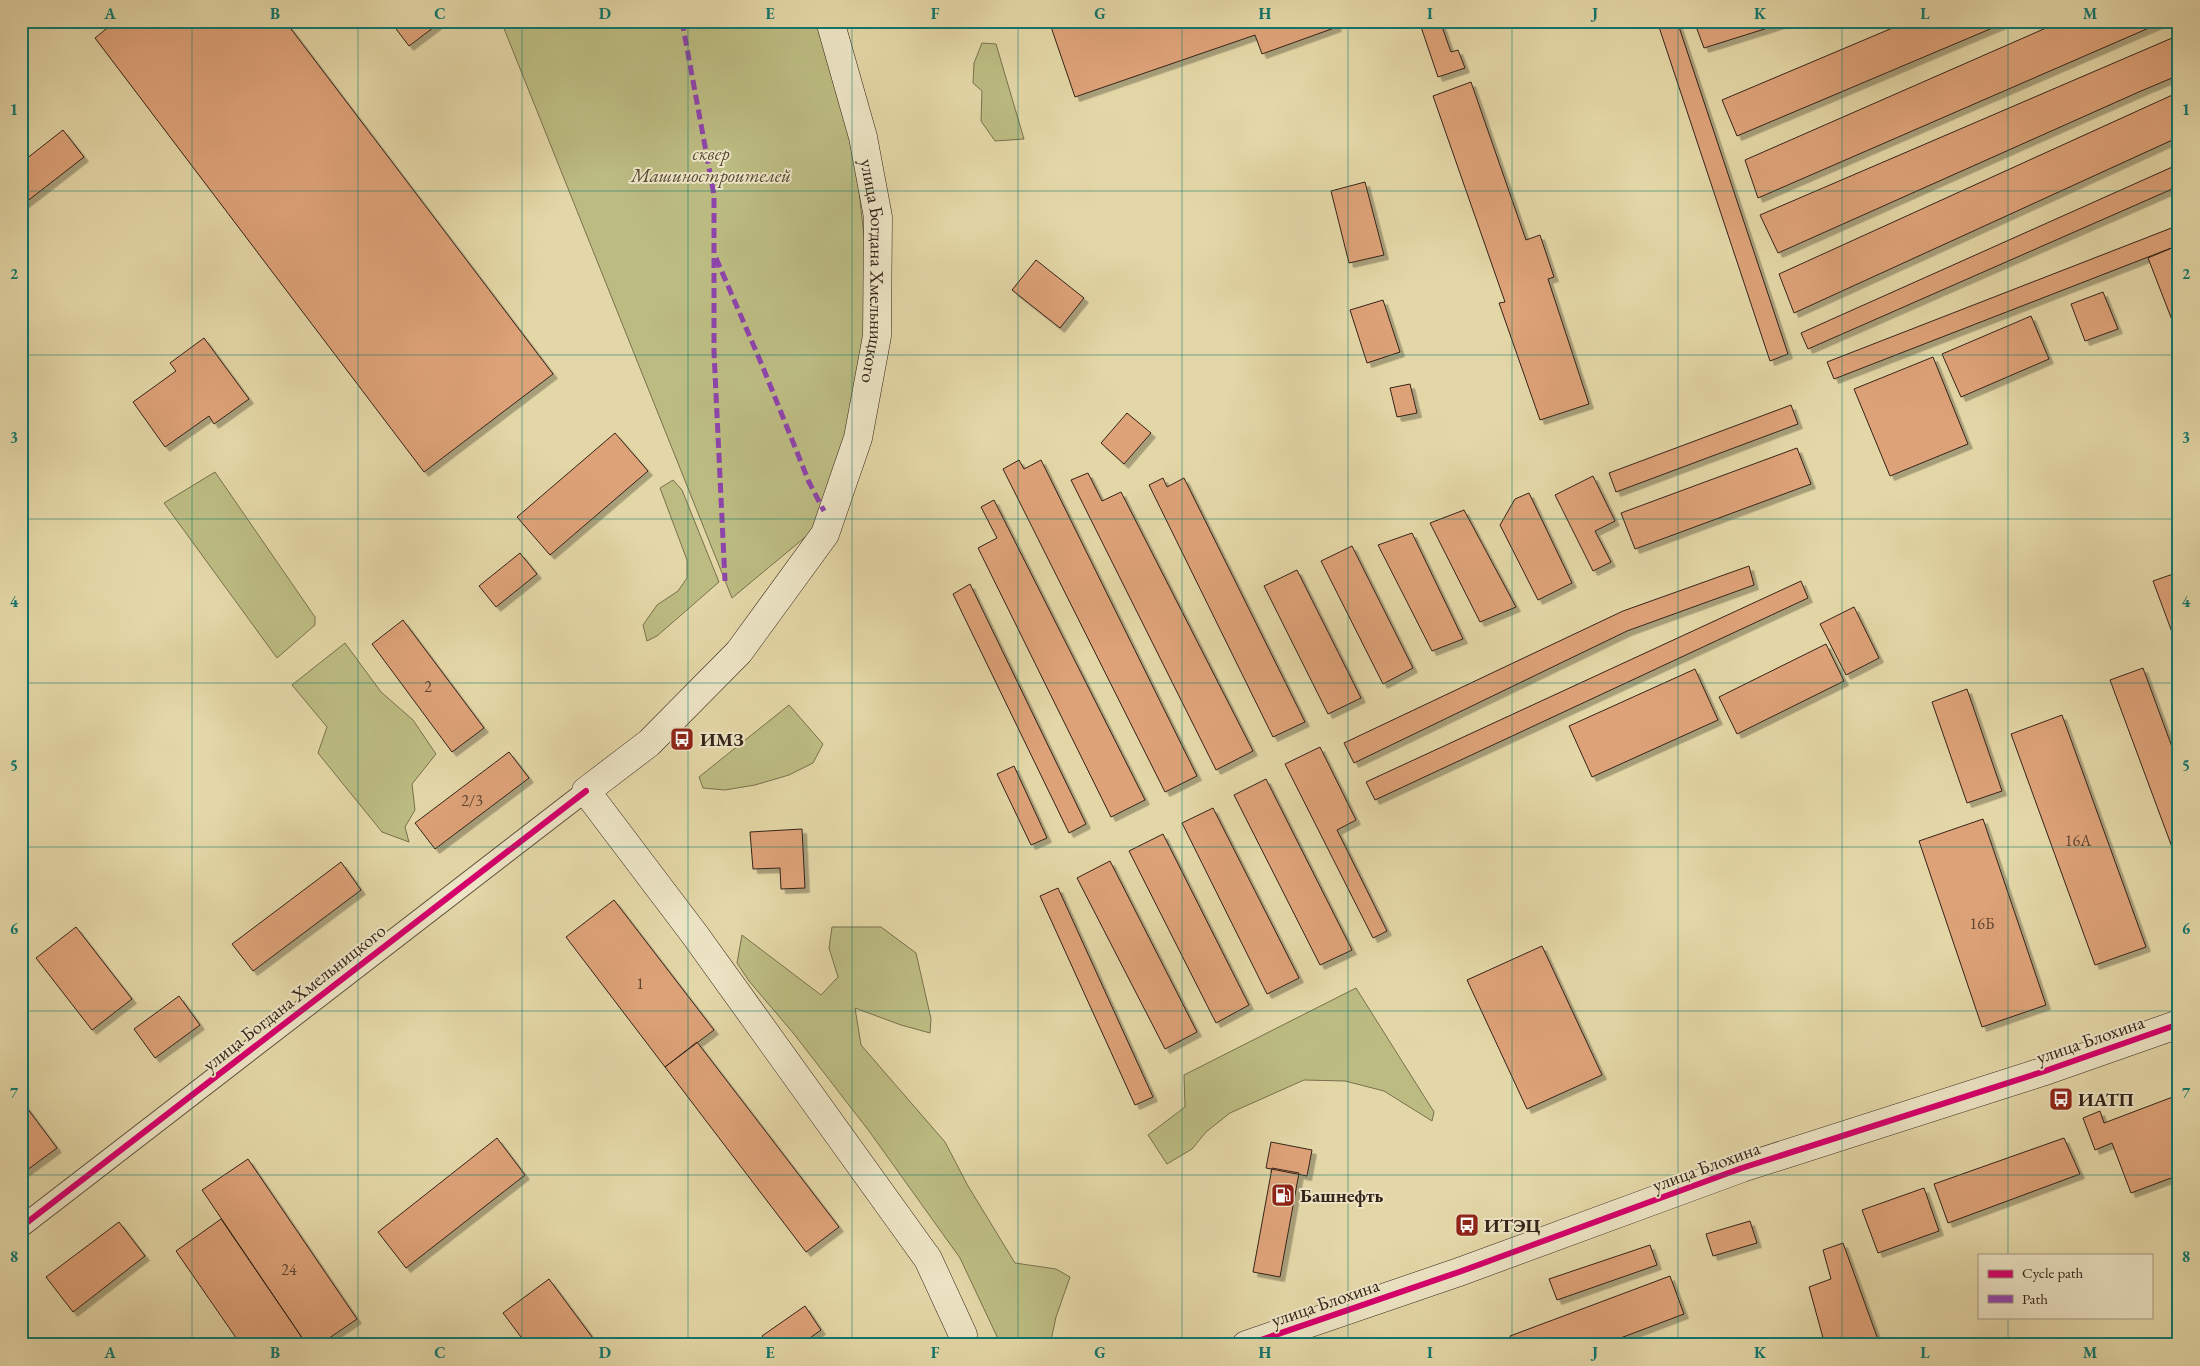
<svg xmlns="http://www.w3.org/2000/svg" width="2200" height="1366" viewBox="0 0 2200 1366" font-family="'EB Garamond',serif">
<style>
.green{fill:#bcbc82;stroke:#78704e}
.building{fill:#dea278;stroke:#342319;filter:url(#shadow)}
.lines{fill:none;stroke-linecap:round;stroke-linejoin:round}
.street-casing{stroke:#60503c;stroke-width:22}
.secondary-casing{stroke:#342319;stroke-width:29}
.street{stroke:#ede5c6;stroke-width:20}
.secondary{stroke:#ede5c6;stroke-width:28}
.quiet{stroke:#8e44ad;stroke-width:5;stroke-dasharray:10 5;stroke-linecap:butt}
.cycleway-casing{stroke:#ede5c6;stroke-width:9}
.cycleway{stroke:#d6006c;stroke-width:6}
.grid{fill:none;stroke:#0f766e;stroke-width:1;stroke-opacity:0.55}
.labels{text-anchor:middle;stroke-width:4;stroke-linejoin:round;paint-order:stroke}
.number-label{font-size:16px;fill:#5e4331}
.park-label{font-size:19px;font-style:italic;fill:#564933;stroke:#ede5c6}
.street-label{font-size:19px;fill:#342319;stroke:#ede5c6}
.poi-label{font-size:19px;font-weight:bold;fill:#342319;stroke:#ede5c6;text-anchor:start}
.neatline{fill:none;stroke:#0f766e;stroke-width:2}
.grid-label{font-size:16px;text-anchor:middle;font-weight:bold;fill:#0f766e}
</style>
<defs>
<filter id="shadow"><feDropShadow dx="4.5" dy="4.5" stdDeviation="0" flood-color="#0004"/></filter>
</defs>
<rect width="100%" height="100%" fill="#e4d7a7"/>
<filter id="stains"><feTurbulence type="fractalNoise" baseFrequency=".004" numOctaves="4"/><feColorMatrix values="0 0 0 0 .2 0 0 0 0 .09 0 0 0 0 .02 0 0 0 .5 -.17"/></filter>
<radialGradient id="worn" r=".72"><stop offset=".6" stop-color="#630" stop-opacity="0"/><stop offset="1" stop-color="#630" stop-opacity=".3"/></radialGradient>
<path class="green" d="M 501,21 L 818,21 L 854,146 L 870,290 L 862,379 L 821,524 L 732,598 Z
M 982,43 L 996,44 L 1024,139 L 995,141 L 981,121 L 982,91 L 973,83 L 974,63 Z
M 215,472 L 315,617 L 315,625 L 277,658 L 164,503 Z
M 673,480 L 682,490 L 719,582 L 657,636 L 647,641 L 643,625 L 657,605 L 678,591 L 687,578 L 687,560 L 660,488 Z
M 345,643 L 381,692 L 413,720 L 436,754 L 412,784 L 415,810 L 405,827 L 409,842 L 382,832 L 318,753 L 327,727 L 292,685 Z
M 789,705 L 823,744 L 813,763 L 789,775 L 755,785 L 725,790 L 703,788 L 699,777 Z
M 832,927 L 881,927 L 916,953 L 931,1019 L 930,1033 L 901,1025 L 855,1008 L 861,1045 L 945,1142 L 968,1186 L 1015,1263 L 1056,1269 L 1070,1277 L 1056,1317 L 1050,1345 L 1001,1345 L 960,1258 L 869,1131 L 794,1034 L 749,981 L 737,963 L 742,935 L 821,995 L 838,977 L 829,948 Z
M 1356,988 L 1434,1112 L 1432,1121 L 1384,1091 L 1345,1081 L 1304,1080 L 1230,1113 L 1206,1132 L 1192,1149 L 1167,1164 L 1148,1135 L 1185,1107 L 1184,1075 Z"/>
<path class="building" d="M 116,21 L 285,21 L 553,374 L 424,472 L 95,38 Z
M 390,21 L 442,21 L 409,46 Z
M 1049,21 L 1335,21 L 1337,27 L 1262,54 L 1255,35 L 1075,97 Z
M 1419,21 L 1440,21 L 1451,52 L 1458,50 L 1465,68 L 1438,77 Z
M 1657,21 L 1677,21 L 1788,354 L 1770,361 Z
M 1694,21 L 1790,21 L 1704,48 Z
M 1909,21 L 2009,21 L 1737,136 L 1722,100 Z
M 2062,21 L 2165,21 L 1758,198 L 1745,160 Z
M 2179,35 L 2179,75 L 2141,91 L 1778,253 L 1760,215 Z
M 1471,82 L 1526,240 L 1540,235 L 1554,277 L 1548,279 L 1589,404 L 1540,420 L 1499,303 L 1505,302 L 1433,96 Z
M 2179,92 L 2179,137 L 1794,313 L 1779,274 Z
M 63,130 L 84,157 L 21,206 L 21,163 Z
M 2179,164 L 2179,186 L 1808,349 L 1801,333 Z
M 1365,182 L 1384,255 L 1349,263 L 1331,191 Z
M 2174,227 L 2179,245 L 1834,379 L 1827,362 Z
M 2179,245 L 2179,338 L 2148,258 Z
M 1036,260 L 1084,298 L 1060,328 L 1012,290 Z
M 2103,292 L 2118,329 L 2085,341 L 2071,304 Z
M 1383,300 L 1400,352 L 1367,363 L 1350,310 Z
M 2031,316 L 2049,359 L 1961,397 L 1942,354 Z
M 204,338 L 249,399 L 214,424 L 209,416 L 165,447 L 133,402 L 176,371 L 170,363 Z
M 1933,357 L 1968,444 L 1890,476 L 1854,389 Z
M 1410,384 L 1417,413 L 1397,417 L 1390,388 Z
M 1791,405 L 1798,424 L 1616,492 L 1609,473 Z
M 1127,413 L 1151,433 L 1124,464 L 1101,443 Z
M 615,433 L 648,471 L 550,555 L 517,517 Z
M 1797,448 L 1811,484 L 1635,549 L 1621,513 Z
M 1019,460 L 1024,469 L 1041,460 L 1197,776 L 1165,792 L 1003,469 Z
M 1088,473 L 1102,501 L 1121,492 L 1253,751 L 1216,770 L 1071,480 Z
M 1593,476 L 1615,521 L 1595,531 L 1611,562 L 1593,571 L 1555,495 Z
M 1163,478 L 1167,487 L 1184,478 L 1305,722 L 1273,737 L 1149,485 Z
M 1529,493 L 1572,583 L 1538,600 L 1500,525 L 1515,499 Z
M 994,500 L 1145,800 L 1111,817 L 978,548 L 997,538 L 981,507 Z
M 1464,510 L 1516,607 L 1480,622 L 1430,523 Z
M 1412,533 L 1463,639 L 1432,651 L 1378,545 Z
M 1352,546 L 1413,668 L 1383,684 L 1321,561 Z
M 520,553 L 537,574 L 496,607 L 479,586 Z
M 1749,566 L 1754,585 L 1627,631 L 1354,763 L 1344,743 L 1623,611 Z
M 1297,570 L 1361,698 L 1328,714 L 1264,586 Z
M 2179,572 L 2179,651 L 2153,581 Z
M 1801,581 L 1808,598 L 1375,800 L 1366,782 Z
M 970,584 L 1086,824 L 1069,833 L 953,594 Z
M 1854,607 L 1879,658 L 1846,675 L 1820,624 Z
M 403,620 L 484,728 L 452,752 L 372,644 Z
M 1826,644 L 1844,681 L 1737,734 L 1719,697 Z
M 2143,668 L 2179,766 L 2179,866 L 2110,680 Z
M 1695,669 L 1718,720 L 1592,777 L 1569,726 Z
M 1967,689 L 2002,791 L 1967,803 L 1932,702 Z
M 2062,715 L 2146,947 L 2095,965 L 2011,734 Z
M 1320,747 L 1356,820 L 1337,830 L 1387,931 L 1373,938 L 1285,764 Z
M 509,752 L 529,778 L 435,849 L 415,823 Z
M 1014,766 L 1047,838 L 1031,845 L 997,774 Z
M 1266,779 L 1352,950 L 1320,965 L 1234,795 Z
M 1213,808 L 1299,978 L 1267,994 L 1182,823 Z
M 1983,819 L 2046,1005 L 1982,1027 L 1919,841 Z
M 802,829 L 805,888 L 781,889 L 780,868 L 753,869 L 750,832 Z
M 1163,834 L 1249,1005 L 1216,1023 L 1129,851 Z
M 1110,861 L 1197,1032 L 1165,1049 L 1077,878 Z
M 341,862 L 361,890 L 253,971 L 232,944 Z
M 1058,888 L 1153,1097 L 1135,1105 L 1040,896 Z
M 614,900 L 714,1030 L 665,1067 L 566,937 Z
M 76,927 L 132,999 L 92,1030 L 36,958 Z
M 1542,946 L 1602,1075 L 1527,1109 L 1467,980 Z
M 179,996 L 200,1025 L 155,1058 L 134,1029 Z
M 697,1042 L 839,1227 L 806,1252 L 665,1067 Z
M 2178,1095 L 2179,1175 L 2131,1193 L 2112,1143 L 2095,1150 L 2083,1118 L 2100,1111 L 2104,1123 Z
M 21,1100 L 57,1148 L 23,1173 L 21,1170 Z
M 497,1138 L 525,1175 L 406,1268 L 378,1232 Z
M 2064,1138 L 2080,1174 L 1948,1223 L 1934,1184 Z
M 1271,1142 L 1312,1150 L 1307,1176 L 1266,1168 Z
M 248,1159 L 357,1319 L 319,1345 L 307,1345 L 202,1190 Z
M 1272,1168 L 1299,1173 L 1280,1277 L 1253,1272 Z
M 1924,1188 L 1939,1231 L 1878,1253 L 1862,1210 Z
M 221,1219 L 307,1345 L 241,1345 L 176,1251 Z
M 1750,1221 L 1757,1243 L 1713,1256 L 1706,1234 Z
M 119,1222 L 145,1256 L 73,1312 L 46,1277 Z
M 1843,1243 L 1880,1345 L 1825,1345 L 1809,1287 L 1831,1279 L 1823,1250 Z
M 1650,1245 L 1657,1265 L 1557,1300 L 1549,1279 Z
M 1670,1276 L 1684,1314 L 1602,1345 L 1513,1345 L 1510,1336 Z
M 549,1279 L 598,1345 L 527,1345 L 503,1313 Z
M 805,1306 L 821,1330 L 800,1345 L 768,1345 L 762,1336 Z"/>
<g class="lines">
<g class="street-casing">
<path id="street" d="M 21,1227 L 586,791"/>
</g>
<g class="secondary-casing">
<g id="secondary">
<path id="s1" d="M 830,21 L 863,137 L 878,217 L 877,336 L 858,438 L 825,534 L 739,652 L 649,743 L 586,791 L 695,935 L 928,1259 L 963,1335"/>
<path d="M 1246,1345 L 1459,1272 L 1742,1168 L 2042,1072 L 2179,1024"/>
</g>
</g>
<use href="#street" class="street"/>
<use href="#secondary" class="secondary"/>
<path class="quiet" d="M 682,21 L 714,195 L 714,352 L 725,581
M 716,258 L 762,365 L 809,482 L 824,511"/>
<g class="cycleway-casing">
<path id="cycleway" d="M 21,1227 L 586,791
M 1246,1345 L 1459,1272 L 1742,1168 L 2042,1072 L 2179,1024"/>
</g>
<use href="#cycleway" class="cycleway"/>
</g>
<path class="grid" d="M 192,21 L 192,1345M 358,21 L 358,1345M 522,21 L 522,1345M 688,21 L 688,1345M 852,21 L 852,1345M 1018,21 L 1018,1345M 1182,21 L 1182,1345M 1348,21 L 1348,1345M 1512,21 L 1512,1345M 1678,21 L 1678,1345M 1842,21 L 1842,1345M 2008,21 L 2008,1255M 21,191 L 2179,191M 21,355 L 2179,355M 21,519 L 2179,519M 21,683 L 2179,683M 21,847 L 2179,847M 21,1011 L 2179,1011M 21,1175 L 2179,1175M 2008,1317 L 2008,1345"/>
<defs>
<g id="bus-square" transform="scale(1.25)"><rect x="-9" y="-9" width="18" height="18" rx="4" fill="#8f2418" stroke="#ede5c6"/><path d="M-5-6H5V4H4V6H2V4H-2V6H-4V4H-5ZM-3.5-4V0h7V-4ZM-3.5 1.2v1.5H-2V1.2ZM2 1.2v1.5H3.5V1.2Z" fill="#fff"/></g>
<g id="fuel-square" transform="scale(1.25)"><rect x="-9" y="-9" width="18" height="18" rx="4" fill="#8f2418" stroke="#ede5c6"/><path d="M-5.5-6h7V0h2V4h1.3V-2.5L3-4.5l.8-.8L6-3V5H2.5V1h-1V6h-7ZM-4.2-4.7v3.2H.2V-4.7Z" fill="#fff"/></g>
</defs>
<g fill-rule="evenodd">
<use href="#bus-square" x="682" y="739"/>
<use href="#bus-square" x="2061" y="1099"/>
<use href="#fuel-square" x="1283" y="1195"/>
<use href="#bus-square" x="1467" y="1225"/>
</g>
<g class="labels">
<g class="number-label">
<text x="428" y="692">2</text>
<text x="472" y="806">2/3</text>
<text x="2078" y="846">16А</text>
<text x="1982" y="929">16Б</text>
<text x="640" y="989">1</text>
<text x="289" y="1275">24</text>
</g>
<g class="park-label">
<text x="711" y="160">сквер<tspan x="711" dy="22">Машиностроителей</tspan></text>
</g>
<g class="street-label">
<text dy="7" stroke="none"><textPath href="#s1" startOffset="256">улица Богдана Хмельницкого</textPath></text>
<text transform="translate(294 997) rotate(-38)" y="7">улица Богдана Хмельницкого</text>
<text transform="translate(2090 1039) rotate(-19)" y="7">улица Блохина</text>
<text transform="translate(1706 1166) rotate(-20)" y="7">улица Блохина</text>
<text transform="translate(1325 1302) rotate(-19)" y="7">улица Блохина</text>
</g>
<g class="poi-label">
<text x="700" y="746">ИМЗ</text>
<text x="2078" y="1106">ИАТП</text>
<text x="1300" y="1202">Башнефть</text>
<text x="1484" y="1232">ИТЭЦ</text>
</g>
</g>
<rect width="2200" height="1366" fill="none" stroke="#e4d7a7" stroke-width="55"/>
<rect x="1978" y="1254" width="175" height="65" fill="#ede5c6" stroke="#a39781"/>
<rect x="1988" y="1270" width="25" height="8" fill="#d6006c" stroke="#a39781"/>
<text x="2022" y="1278" font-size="15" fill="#342319">Cycle path</text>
<rect x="1988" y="1295" width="25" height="8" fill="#8e44ad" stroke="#a39781"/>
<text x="2022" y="1304" font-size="15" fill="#342319">Path</text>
<rect x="28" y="28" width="2144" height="1310" class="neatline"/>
<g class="grid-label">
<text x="110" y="19">A</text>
<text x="275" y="19">B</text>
<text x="440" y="19">C</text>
<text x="605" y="19">D</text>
<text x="770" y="19">E</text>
<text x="935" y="19">F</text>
<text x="1100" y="19">G</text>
<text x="1265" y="19">H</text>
<text x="1430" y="19">I</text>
<text x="1595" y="19">J</text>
<text x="1760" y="19">K</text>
<text x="1925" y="19">L</text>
<text x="2090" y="19">M</text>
<text x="14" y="115">1</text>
<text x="2186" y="115">1</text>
<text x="14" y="279">2</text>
<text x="2186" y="279">2</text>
<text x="14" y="443">3</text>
<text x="2186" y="443">3</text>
<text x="14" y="607">4</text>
<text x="2186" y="607">4</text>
<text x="14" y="771">5</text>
<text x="2186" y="771">5</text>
<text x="14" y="934">6</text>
<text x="2186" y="934">6</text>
<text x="14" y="1098">7</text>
<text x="2186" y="1098">7</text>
<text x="14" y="1262">8</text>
<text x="2186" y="1262">8</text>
<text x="110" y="1358">A</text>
<text x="275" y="1358">B</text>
<text x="440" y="1358">C</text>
<text x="605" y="1358">D</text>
<text x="770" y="1358">E</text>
<text x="935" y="1358">F</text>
<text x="1100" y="1358">G</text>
<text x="1265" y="1358">H</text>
<text x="1430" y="1358">I</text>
<text x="1595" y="1358">J</text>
<text x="1760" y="1358">K</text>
<text x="1925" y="1358">L</text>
<text x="2090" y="1358">M</text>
</g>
<rect width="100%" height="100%" filter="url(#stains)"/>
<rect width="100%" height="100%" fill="url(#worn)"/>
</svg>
